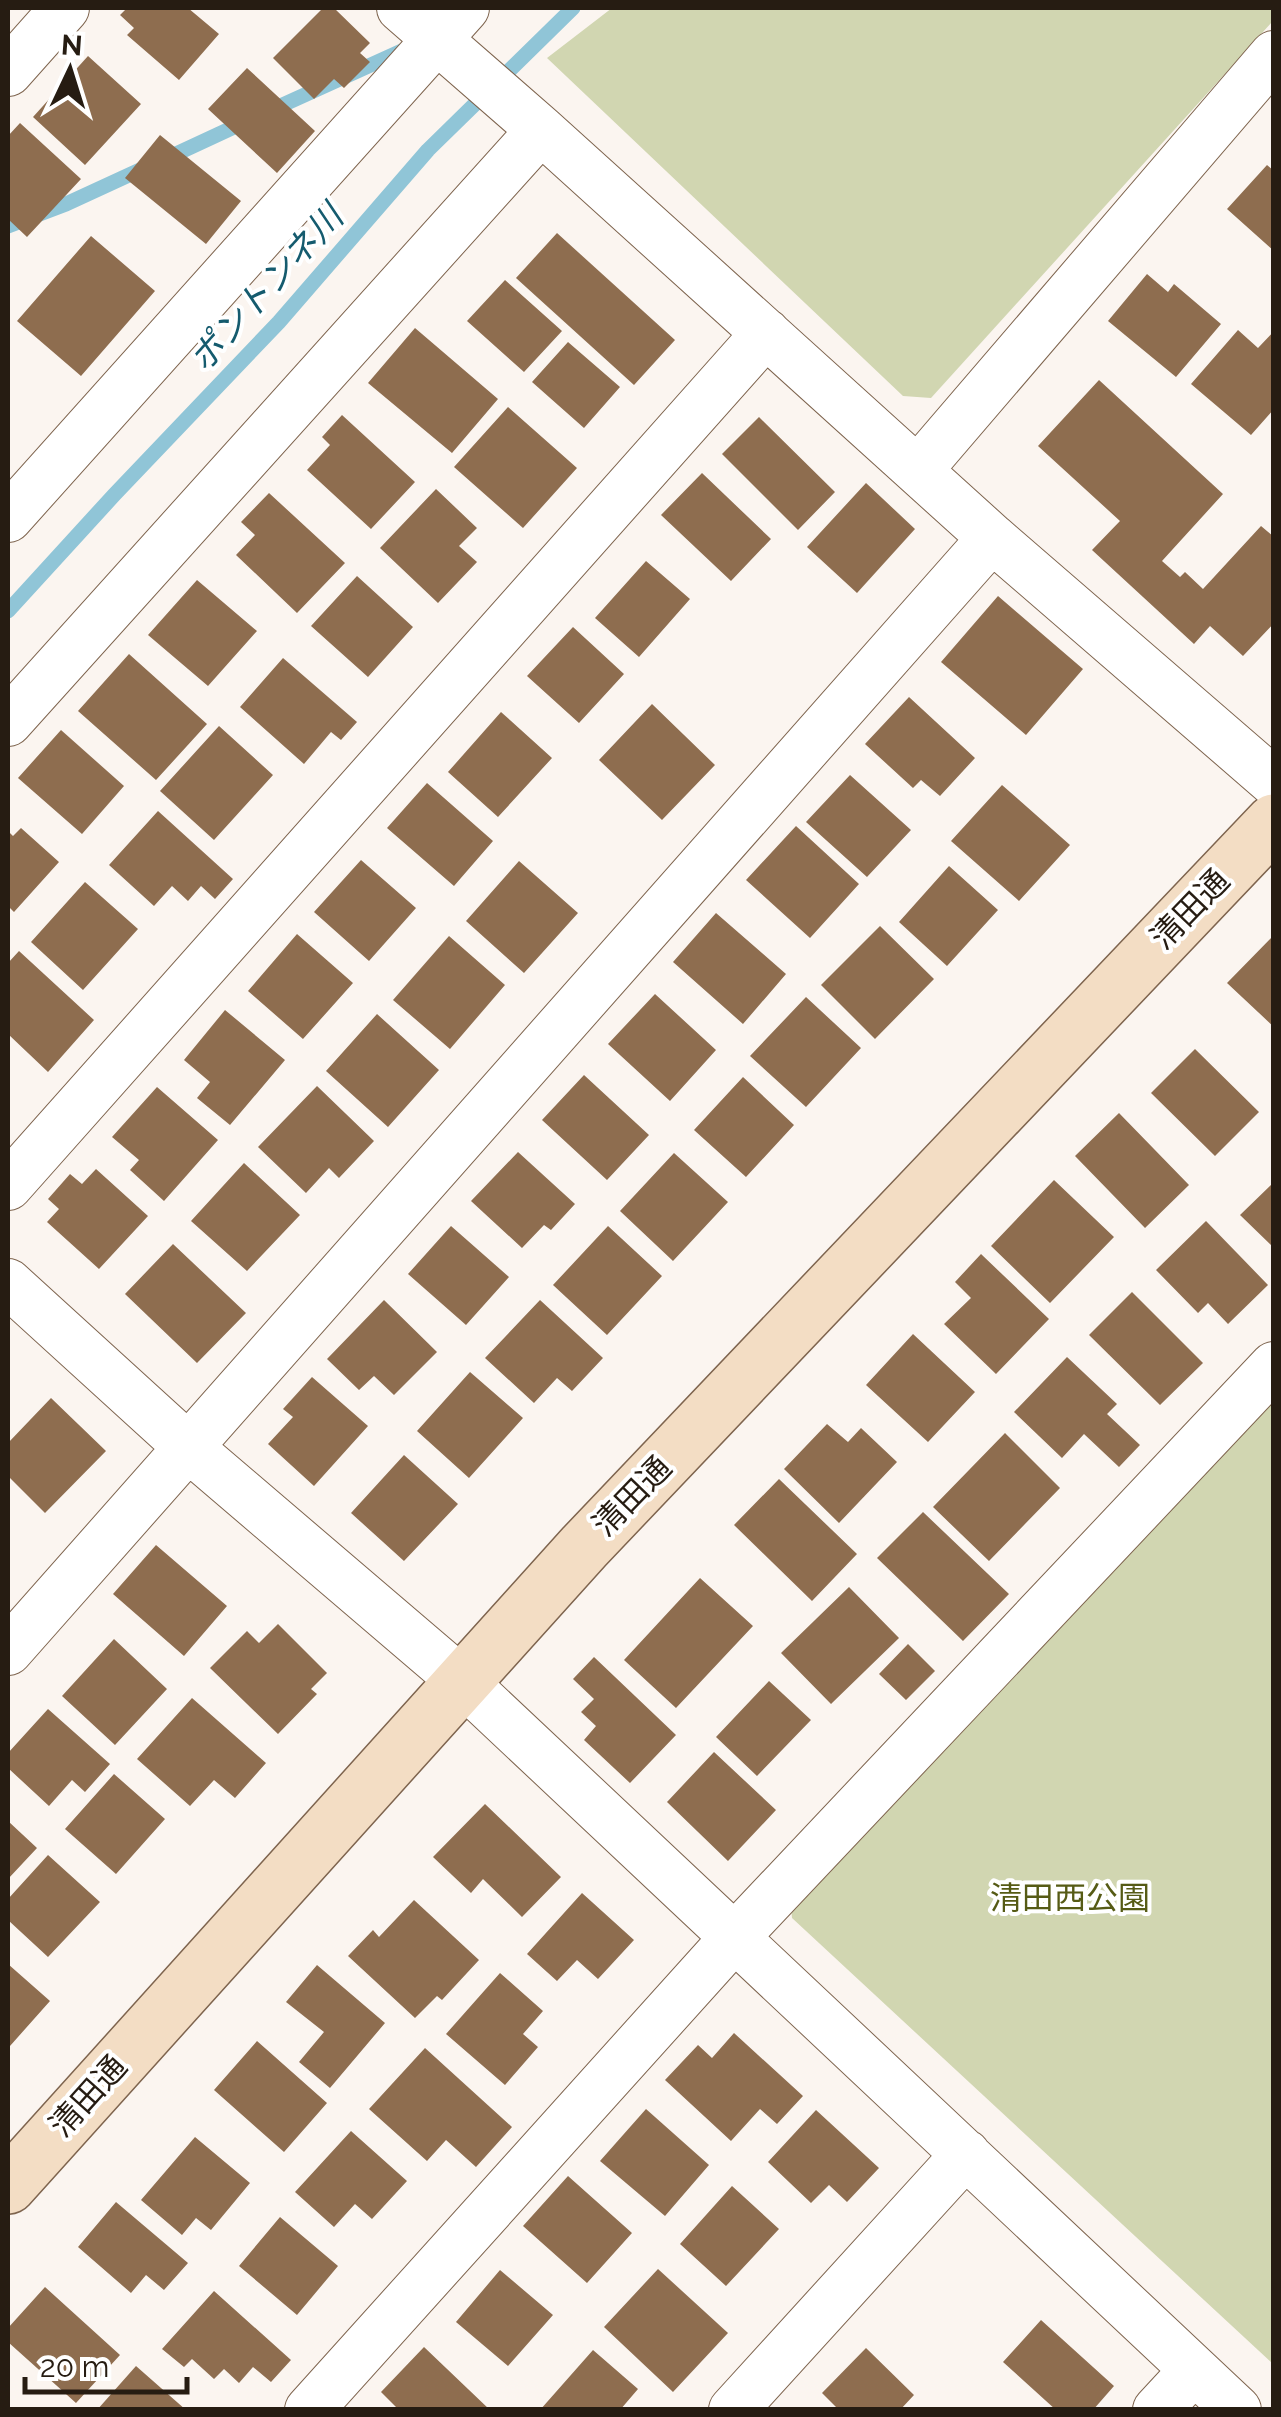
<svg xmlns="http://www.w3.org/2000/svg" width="1281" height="2417" viewBox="0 0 1281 2417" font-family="Raleway,'Noto Sans JP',sans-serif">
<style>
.green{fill:#d1d6b1}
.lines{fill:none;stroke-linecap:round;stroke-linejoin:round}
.stream{stroke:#90c5d7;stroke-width:15}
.building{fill:#8e6d4f}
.street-casing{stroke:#7e644e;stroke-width:50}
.secondary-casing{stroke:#7e644e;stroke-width:58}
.street{stroke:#fff;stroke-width:48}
.secondary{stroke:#f3ddc4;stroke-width:55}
.labels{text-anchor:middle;stroke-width:8;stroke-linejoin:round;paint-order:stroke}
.street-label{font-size:32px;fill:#261c12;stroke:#fff}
.park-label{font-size:32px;fill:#565b15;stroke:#fff}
.water-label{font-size:35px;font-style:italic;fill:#155b6e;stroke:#fff}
</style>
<rect width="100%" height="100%" fill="#fbf5f0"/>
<path class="green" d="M 612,8 L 1273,8 L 1273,21 L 931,398 L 903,396 L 547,58 Z
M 1273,1386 L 1273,2364 L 792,1918 L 790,1896 Z"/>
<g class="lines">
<path class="stream" d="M 267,112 L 406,49
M 163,160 L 247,121
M 8,226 L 66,204 L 142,169
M 8,611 L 114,495 L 279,322 L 428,150 L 573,8"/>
</g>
<path class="building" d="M 127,8 L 169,8 L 171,10 L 173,8 L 188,8 L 219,34 L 179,80 L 127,35 L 134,28 L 120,15 Z
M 323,8 L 334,8 L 370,43 L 360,53 L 370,62 L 344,88 L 334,79 L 314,99 L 273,58 Z
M 88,56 L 141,104 L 85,165 L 33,117 Z
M 247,68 L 315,131 L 277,173 L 208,109 Z
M 20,123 L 81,179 L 27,237 L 8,219 L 8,136 Z
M 160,135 L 241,201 L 206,244 L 125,178 Z
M 1267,165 L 1274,171 L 1274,251 L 1227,209 Z
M 557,233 L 675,340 L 634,385 L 516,278 Z
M 91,236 L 155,291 L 81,376 L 17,321 Z
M 1147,274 L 1168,292 L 1174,284 L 1221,324 L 1176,377 L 1108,321 Z
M 505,280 L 562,331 L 524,372 L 467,321 Z
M 415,328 L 498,399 L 452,453 L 368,383 Z
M 1238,330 L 1258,348 L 1274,331 L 1274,409 L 1251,435 L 1191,384 Z
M 568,342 L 620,387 L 584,428 L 532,382 Z
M 1099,380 L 1223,494 L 1162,561 L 1180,577 L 1185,572 L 1203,589 L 1261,526 L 1274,537 L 1274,623 L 1243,656 L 1210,626 L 1194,644 L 1092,550 L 1120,521 L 1038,446 Z
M 508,407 L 577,468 L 523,528 L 454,467 Z
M 342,415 L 415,482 L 371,529 L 307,470 L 330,445 L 322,437 Z
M 759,417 L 835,492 L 798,530 L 722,454 Z
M 702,473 L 771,539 L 731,581 L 661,515 Z
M 866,483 L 915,529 L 857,593 L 807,547 Z
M 436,489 L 477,528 L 459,546 L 477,562 L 438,603 L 380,548 Z
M 269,493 L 345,563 L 297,613 L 236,555 L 255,535 L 241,522 Z
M 646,561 L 690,599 L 639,657 L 595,618 Z
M 357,576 L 413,627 L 368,677 L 311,626 Z
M 197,580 L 257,631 L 208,686 L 148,635 Z
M 998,596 L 1083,669 L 1026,735 L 941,662 Z
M 573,627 L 624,674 L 579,723 L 527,676 Z
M 129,654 L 207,724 L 156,780 L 78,711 Z
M 283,658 L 357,722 L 341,740 L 331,732 L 304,764 L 240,707 Z
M 909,697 L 975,758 L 940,796 L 921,780 L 913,788 L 865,744 Z
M 652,704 L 715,765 L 662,820 L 599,760 Z
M 501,712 L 552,758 L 498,817 L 448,772 Z
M 219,726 L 273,775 L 214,840 L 160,791 Z
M 61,730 L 124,786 L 82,834 L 18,778 Z
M 850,775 L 911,830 L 867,877 L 806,822 Z
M 427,783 L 493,841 L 454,886 L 387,828 Z
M 1002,785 L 1070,845 L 1019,901 L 951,841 Z
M 158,811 L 233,879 L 215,899 L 201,886 L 188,901 L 172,886 L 154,906 L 109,865 Z
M 796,826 L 859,884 L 810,938 L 746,880 Z
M 21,828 L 59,862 L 14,912 L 8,906 L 8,831 L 13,836 Z
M 361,860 L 416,908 L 369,961 L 314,912 Z
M 519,861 L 578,913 L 524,973 L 466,921 Z
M 949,866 L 998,910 L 947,966 L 899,922 Z
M 85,882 L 138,929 L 83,990 L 31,942 Z
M 716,913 L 786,974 L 743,1024 L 673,962 Z
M 880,926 L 934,979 L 875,1039 L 821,985 Z
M 297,934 L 353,983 L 303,1039 L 248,991 Z
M 1274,935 L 1274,1027 L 1227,983 Z
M 449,936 L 505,985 L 450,1049 L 393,1000 Z
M 19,951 L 94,1020 L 48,1072 L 8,1034 L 8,963 Z
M 655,994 L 716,1050 L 670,1101 L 608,1044 Z
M 806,997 L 861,1048 L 806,1107 L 750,1056 Z
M 225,1010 L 285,1060 L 230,1125 L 197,1098 L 210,1082 L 184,1060 Z
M 377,1014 L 439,1070 L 388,1127 L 326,1071 Z
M 1195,1049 L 1259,1112 L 1215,1156 L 1151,1093 Z
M 584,1075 L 649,1135 L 607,1180 L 542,1120 Z
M 743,1077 L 794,1125 L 746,1177 L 694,1130 Z
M 317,1086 L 374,1141 L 339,1178 L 329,1168 L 306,1193 L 258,1147 Z
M 157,1087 L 218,1140 L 164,1201 L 130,1170 L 139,1160 L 112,1137 Z
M 1119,1113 L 1189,1185 L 1145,1228 L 1075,1156 Z
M 518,1152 L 575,1204 L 551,1230 L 544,1225 L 522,1248 L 471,1201 Z
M 674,1153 L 728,1202 L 673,1261 L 620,1211 Z
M 244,1163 L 300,1215 L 247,1271 L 191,1221 Z
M 96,1169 L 148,1216 L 99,1269 L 47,1222 L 59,1209 L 48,1199 L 70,1174 L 82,1184 Z
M 1054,1180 L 1114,1237 L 1050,1303 L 991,1246 Z
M 1274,1182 L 1274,1248 L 1240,1215 Z
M 1206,1221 L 1268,1285 L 1228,1324 L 1208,1303 L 1198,1313 L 1156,1270 Z
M 451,1226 L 509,1277 L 466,1325 L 408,1274 Z
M 608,1226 L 662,1276 L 607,1335 L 553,1285 Z
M 173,1244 L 246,1313 L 197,1363 L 125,1294 Z
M 981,1254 L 1049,1319 L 996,1374 L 944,1324 L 971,1298 L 955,1282 Z
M 1132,1292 L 1203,1363 L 1160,1405 L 1089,1335 Z
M 384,1300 L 437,1352 L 394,1395 L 374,1376 L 359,1390 L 327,1359 Z
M 540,1300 L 603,1358 L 572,1391 L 557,1378 L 534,1403 L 485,1358 Z
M 913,1334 L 975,1392 L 928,1442 L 866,1385 Z
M 1067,1357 L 1117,1404 L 1107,1414 L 1140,1445 L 1119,1467 L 1084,1434 L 1062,1458 L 1014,1412 Z
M 470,1372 L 523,1418 L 469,1478 L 417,1431 Z
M 312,1377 L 368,1426 L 314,1486 L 268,1444 L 293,1417 L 283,1409 Z
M 51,1398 L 106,1451 L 45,1513 L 8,1476 L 8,1443 Z
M 827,1424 L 848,1442 L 861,1428 L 897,1462 L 839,1523 L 784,1469 Z
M 1005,1433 L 1060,1488 L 989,1561 L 933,1507 Z
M 404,1455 L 458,1504 L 404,1561 L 351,1513 Z
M 779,1479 L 857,1554 L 812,1601 L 734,1525 Z
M 923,1512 L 1009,1594 L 963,1641 L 877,1558 Z
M 156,1545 L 227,1606 L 184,1656 L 113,1594 Z
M 700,1578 L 753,1626 L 676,1708 L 624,1660 Z
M 849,1587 L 899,1638 L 831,1704 L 781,1653 Z
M 278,1624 L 327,1673 L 311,1689 L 317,1694 L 278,1734 L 210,1668 L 247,1631 L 259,1643 Z
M 114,1639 L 167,1689 L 115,1745 L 62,1696 Z
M 908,1644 L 935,1671 L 906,1700 L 879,1674 Z
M 594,1657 L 676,1735 L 630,1783 L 584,1740 L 596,1726 L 581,1712 L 594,1699 L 573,1679 Z
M 769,1681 L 811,1720 L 757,1776 L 716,1737 Z
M 192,1698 L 266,1763 L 235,1798 L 214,1780 L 190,1806 L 137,1759 Z
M 48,1709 L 110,1764 L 85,1792 L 72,1780 L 49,1806 L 8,1768 L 8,1753 Z
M 714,1752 L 776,1810 L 728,1861 L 667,1802 Z
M 114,1774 L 165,1819 L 116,1874 L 65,1829 Z
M 485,1804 L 561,1877 L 522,1917 L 483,1879 L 471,1893 L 433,1857 Z
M 8,1821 L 37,1848 L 8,1879 Z
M 48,1855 L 100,1902 L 48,1957 L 8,1920 L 8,1899 Z
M 582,1893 L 634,1940 L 598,1979 L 577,1960 L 557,1981 L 527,1954 Z
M 414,1900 L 479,1960 L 442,2000 L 437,1996 L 415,2018 L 348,1956 L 373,1930 L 379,1937 Z
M 8,1964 L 50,2001 L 10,2046 L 8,2044 Z
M 317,1965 L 385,2023 L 330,2088 L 299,2062 L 324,2032 L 286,2002 Z
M 500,1973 L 543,2011 L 523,2034 L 538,2047 L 505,2085 L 446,2034 Z
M 734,2033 L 803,2096 L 777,2124 L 760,2109 L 731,2141 L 665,2080 L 698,2045 L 712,2058 Z
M 257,2041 L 327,2103 L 284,2152 L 214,2090 Z
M 425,2048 L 512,2127 L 476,2167 L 446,2140 L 427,2161 L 369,2109 Z
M 646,2109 L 709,2165 L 665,2216 L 600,2161 Z
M 816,2110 L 879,2168 L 847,2202 L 829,2185 L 811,2203 L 768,2162 Z
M 351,2131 L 407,2181 L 372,2219 L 355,2204 L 334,2227 L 295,2192 Z
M 195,2137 L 250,2183 L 211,2230 L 196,2218 L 182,2235 L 141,2200 Z
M 568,2176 L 632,2233 L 587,2283 L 523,2226 Z
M 732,2186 L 779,2229 L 726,2286 L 680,2244 Z
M 116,2202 L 188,2263 L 164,2290 L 146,2275 L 131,2293 L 78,2247 Z
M 280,2217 L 338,2266 L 297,2315 L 239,2266 Z
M 658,2269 L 728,2333 L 673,2392 L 604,2327 Z
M 500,2270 L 553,2315 L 508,2366 L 456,2322 Z
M 45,2287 L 120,2355 L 76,2403 L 8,2342 L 8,2328 Z
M 214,2291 L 291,2360 L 271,2382 L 253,2367 L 239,2383 L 224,2369 L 214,2379 L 192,2359 L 184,2367 L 162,2349 Z
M 1041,2320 L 1114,2386 L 1093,2410 L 1056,2410 L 1003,2362 Z
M 424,2347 L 490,2410 L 399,2410 L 381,2392 Z
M 866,2348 L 914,2395 L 900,2410 L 839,2410 L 822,2393 Z
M 593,2350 L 638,2389 L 620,2410 L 540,2410 Z
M 136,2366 L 186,2410 L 97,2410 Z"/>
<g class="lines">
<g class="street-casing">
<path id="street" d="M 401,8 L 541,130 L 992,538 L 1274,782
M 8,72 L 65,8
M 918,470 L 1274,55
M 8,518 L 465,8
M 8,722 L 541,130
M 8,1186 L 766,333
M 8,1283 L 188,1447 L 463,1682 L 1237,2410
M 8,1651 L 992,538
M 309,2410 L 734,1938 L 1274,1366
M 733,2410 L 966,2154
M 1157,2410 L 1194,2370"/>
</g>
<g class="secondary-casing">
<path id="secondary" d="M 8,2186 L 584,1547 L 1274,822"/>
</g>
<use href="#street" class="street"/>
<use href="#secondary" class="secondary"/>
</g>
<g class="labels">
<g class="street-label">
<text transform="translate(1190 909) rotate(-46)" y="11">清田通</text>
<text transform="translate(632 1496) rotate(-46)" y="11">清田通</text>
<text transform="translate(88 2096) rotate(-48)" y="11">清田通</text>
</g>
<g class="park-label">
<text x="1070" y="1909">清田西公園</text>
</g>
<g class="water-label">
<text transform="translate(266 288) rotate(-48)" y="12">ポントンネ川</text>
</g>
</g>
<rect width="1281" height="2417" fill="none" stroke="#261c12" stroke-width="20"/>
<g transform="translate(70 70) rotate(4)" stroke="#ffffff" stroke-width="8" paint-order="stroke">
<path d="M0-8L18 38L0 25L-18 38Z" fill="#261c12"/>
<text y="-15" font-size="28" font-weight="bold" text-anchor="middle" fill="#261c12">N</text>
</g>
<path d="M25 2377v15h162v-15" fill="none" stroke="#261c12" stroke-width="5"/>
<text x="40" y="2377" font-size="30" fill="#261c12" stroke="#ffffff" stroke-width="8" paint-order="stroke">20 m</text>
</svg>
